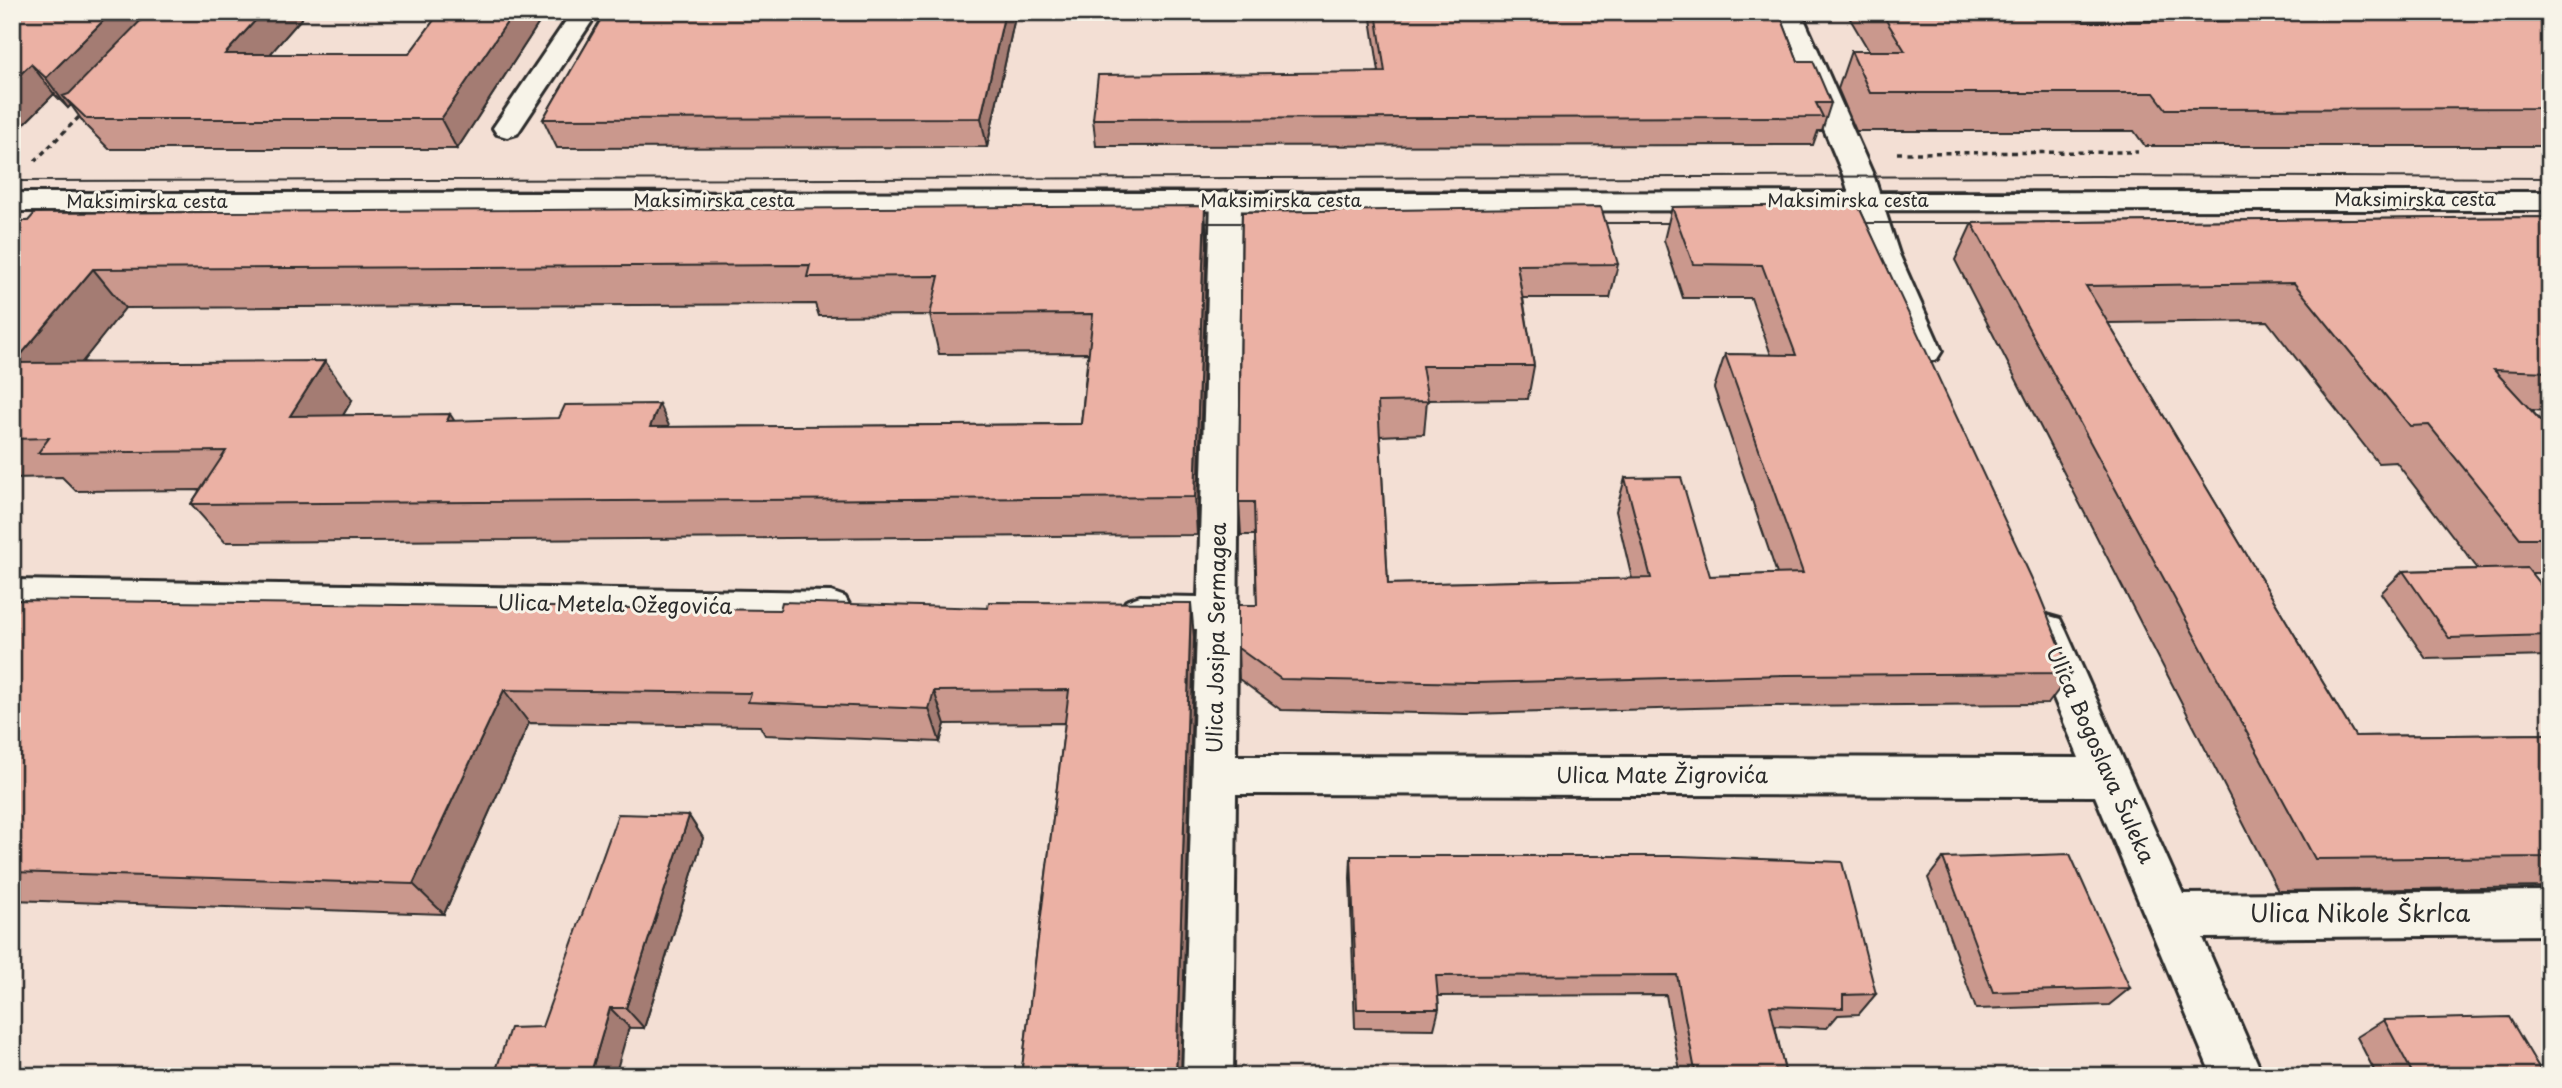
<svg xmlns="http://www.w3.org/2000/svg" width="2562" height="1088" viewBox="0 0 2562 1088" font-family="'Playpen Sans',sans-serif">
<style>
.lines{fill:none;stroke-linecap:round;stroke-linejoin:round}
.street-casing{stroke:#2b2b2b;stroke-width:6}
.secondary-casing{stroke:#2b2b2b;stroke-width:6}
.path{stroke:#2b2b2b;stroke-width:3.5;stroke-dasharray:5 4.5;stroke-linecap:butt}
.street{fill:#f7f3e8;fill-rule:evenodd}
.secondary{fill:#f7f3e8;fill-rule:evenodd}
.tram{stroke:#2b2b2b;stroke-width:2}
.wall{fill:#ca988d;stroke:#2b2b2b;stroke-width:2;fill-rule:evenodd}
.shaded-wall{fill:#a47c73;stroke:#2b2b2b;stroke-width:2}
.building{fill:#ebb1a4;stroke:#2b2b2b;stroke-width:2;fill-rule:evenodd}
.labels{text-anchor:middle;stroke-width:6;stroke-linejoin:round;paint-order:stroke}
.far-street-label{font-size:18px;fill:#2b2b2b;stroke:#f7f3e8}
.street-label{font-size:21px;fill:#2b2b2b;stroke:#f7f3e8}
.near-street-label{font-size:24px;fill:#2b2b2b;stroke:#f7f3e8}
</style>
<rect width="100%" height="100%" fill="#f3dfd4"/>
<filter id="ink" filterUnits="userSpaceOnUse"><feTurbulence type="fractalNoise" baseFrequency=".0143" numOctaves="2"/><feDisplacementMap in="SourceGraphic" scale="14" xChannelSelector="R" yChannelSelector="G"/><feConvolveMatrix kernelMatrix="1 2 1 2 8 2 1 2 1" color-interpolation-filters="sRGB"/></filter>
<g filter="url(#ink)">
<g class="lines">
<g class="street-casing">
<path id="street" d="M 572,12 L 598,12 L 517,134 L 507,137 L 497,134 L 493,128 Z
M 1775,12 L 1801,12 L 1874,177 L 1899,254 L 1942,351 L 1937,359 L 1925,363 L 1913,359 L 1908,351 L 1867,254 L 1844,177 Z
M 1226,192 L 1237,194 L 1241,201 L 1236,756 L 2079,758 L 2026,631 L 2032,619 L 2046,615 L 2060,619 L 2066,631 L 2183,894 L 2550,891 L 2550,935 L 2203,938 L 2263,1076 L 2212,1076 L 2095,796 L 1236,794 L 1233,1076 L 1183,1076 L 1197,629 L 1140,628 L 1126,623 L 1120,612 L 1126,601 L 1140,596 L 1198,597 L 1211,201 L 1215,194 Z
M 12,580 L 831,592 L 845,597 L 851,608 L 845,619 L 831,624 L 12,612 Z"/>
</g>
<g class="secondary-casing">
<path id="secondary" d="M 2550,192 L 2550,210 L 12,211 L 12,193 Z"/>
</g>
<path class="path" d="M 1897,153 L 2138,152
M 35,161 L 80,116"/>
<use href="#street" class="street"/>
<use href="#secondary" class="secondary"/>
<path class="tram" d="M 12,181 L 2098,176 L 2550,178
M 1188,223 L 1262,223
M 1587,223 L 1689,223
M 1846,223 L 1990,223"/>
</g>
<path class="wall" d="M 12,12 L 307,12 L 270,54 L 409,54 L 440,12 L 546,12 L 457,149 L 109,149 L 86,126 L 71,105 L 68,108 L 54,94 L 12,136 Z
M 605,12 L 1193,12 L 1193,16 L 1015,17 L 987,147 L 557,148 L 543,119 Z
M 1370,12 L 1779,12 L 1798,61 L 1831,103 L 1822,131 L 1818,131 L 1813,145 L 1096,146 L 1093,119 L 1379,72 Z
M 1846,12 L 2078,12 L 2084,22 L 2221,21 L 2213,12 L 2550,12 L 2550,146 L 2145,146 L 2134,131 L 1856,131 L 1838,89 L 1851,51 L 1869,51 Z
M 1858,205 L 2071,673 L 2048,704 L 1770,706 L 1468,714 L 1281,710 L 1239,679 L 1238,648 L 1257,605 L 1255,535 L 1241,535 L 1239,502 L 1242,212 L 1618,264 L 1610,298 L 1523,298 L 1534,366 L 1528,399 L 1427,400 L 1424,434 L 1380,436 L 1388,584 L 1632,579 L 1616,511 L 1625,478 L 1710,576 L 1777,574 L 1714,388 L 1725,354 L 1771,355 L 1751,298 L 1683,298 L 1664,240 L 1672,207 Z
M 2550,217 L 2550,411 L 2531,410 L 2550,431 L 2550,573 L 2531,573 L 2550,597 L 2550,656 L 2426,659 L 2381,593 L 2403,571 L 2478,569 L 2396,462 L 2378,463 L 2267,321 L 2108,323 L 2355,736 L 2550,734 L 2550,887 L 2278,891 L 1955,260 L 1972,223 Z
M 12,221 L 1207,245 L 1197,535 L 225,542 L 191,504 L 200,490 L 76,491 L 62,477 L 12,478 ZM 815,304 L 819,316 L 930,315 L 939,354 L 1088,353 L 1081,424 L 669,427 L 454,421 L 343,415 L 352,400 L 82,362 L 125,308 Z
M 12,600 L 1194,637 L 1181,1076 L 1021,1076 L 1065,723 L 945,724 L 940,742 L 765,735 L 760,726 L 529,723 L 444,914 L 12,900 Z
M 689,816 L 703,838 L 644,1028 L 542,1027 Z
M 1351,856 L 1876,994 L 1859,1014 L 1838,1015 L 1827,1028 L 1775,1026 L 1786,1076 L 1681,1076 L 1666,995 L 1438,996 L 1439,1009 L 1434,1029 L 1355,1028 L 1350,878 Z
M 1943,858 L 2130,988 L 2109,1005 L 1976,1009 L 1928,878 Z
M 2384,1020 L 2544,1076 L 2377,1076 L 2357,1037 Z
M 2037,1070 L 2166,1076 L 2031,1076 Z"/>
<path class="shaded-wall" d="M 112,12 L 161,12 L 72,104 L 63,96 L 71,105 L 68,108 L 46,78 Z
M 263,12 L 307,12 L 244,84 L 225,54 Z
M 514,12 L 546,12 L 457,149 L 441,119 Z
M 1005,12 L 1015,12 L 1015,17 L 987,147 L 981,118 Z
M 31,64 L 54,94 L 12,136 L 12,82 Z
M 1205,206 L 1207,245 L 1197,535 L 1195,497 Z
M 93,269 L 125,308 L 51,401 L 14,363 Z
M 325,361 L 352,400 L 320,454 L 290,416 Z
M 659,404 L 677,443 L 650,427 Z
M 450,414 L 475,453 L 447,421 Z
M 1191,603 L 1194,637 L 1181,1076 L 1176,1076 Z
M 504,690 L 529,723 L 444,914 L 413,884 Z
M 934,691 L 945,724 L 940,742 L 929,709 Z
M 689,816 L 703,838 L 644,1028 L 626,1008 Z
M 610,1008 L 629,1027 L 615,1076 L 590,1076 Z"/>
<path class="building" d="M 12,12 L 112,12 L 46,78 L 31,64 L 12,82 Z
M 149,12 L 263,12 L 225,54 L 409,54 L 440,12 L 514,12 L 441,119 L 87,119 L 63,96 L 69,94 Z
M 605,12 L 1005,12 L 981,118 L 543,119 Z
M 1376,12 L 1779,12 L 1798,61 L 1813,61 L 1831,103 L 1816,103 L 1823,117 L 1093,119 L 1098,75 L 1385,72 Z
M 1881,12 L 2078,12 L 2084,22 L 2272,21 L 2264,12 L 2543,12 L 2550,18 L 2550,108 L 2166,109 L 2154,93 L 1870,93 L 1851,51 L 1905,51 Z
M 1858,205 L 2039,594 L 2071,673 L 1785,675 L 1474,683 L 1281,679 L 1238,648 L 1238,605 L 1257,605 L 1254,502 L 1239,502 L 1242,212 L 1601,207 L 1618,264 L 1517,265 L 1534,366 L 1422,366 L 1428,401 L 1378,402 L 1388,584 L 1651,578 L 1625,478 L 1681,477 L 1710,576 L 1803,573 L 1725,354 L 1796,355 L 1762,265 L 1693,264 L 1672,207 Z
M 1205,206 L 1195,497 L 191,504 L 226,451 L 38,453 L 49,438 L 12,439 L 12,221 L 28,221 L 35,213 ZM 810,265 L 807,277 L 939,276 L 930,315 L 1093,314 L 1081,424 L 650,427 L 659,404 L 565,405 L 559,418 L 447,421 L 450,414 L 290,416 L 325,361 L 14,363 L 93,269 Z
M 2550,217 L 2550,372 L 2494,370 L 2550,431 L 2550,538 L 2520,538 L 2429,425 L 2410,426 L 2294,283 L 2086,286 L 2355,736 L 2550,734 L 2550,857 L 2315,859 L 1972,223 Z
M 2527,568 L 2550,597 L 2550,635 L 2449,638 L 2403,571 Z
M 12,600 L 780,610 L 782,602 L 988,608 L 989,602 L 1191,603 L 1176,1076 L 1021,1076 L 1069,690 L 934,691 L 929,709 L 748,702 L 751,693 L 504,690 L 413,884 L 12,872 Z
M 618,814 L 689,816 L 626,1008 L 610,1008 L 590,1076 L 494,1076 L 510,1028 L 542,1027 Z
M 2070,854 L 2130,988 L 1993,992 L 1943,858 Z
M 1351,856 L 1680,856 L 1842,862 L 1876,994 L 1843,995 L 1843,1008 L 1770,1006 L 1786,1076 L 1696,1076 L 1677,975 L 1436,976 L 1439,1009 L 1357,1009 Z
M 2509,1017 L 2544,1076 L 2414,1076 L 2384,1020 Z
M 2037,1070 L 2164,1073 L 2166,1076 L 2039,1076 Z"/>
</g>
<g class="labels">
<g class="far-street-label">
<text x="2415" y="206">Maksimirska cesta</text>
<text x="714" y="207">Maksimirska cesta</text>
<text x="1281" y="207">Maksimirska cesta</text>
<text x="1848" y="207">Maksimirska cesta</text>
<text x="147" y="208">Maksimirska cesta</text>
</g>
<g class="street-label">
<text transform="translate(615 605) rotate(1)" y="7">Ulica Metela Ožegovića</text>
<text transform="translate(1217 638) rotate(-89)" y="7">Ulica Josipa Sermagea</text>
<text transform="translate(2100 755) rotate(66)" y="7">Ulica Bogoslava Šuleka</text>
<text x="1662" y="783">Ulica Mate Žigrovića</text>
</g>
<g class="near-street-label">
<text x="2360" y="922">Ulica Nikole Škrlca</text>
</g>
</g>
<rect width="2562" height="1088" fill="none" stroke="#f7f3e8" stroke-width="42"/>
<rect x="21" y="21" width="2520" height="1046" fill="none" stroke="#2b2b2b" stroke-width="2.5" filter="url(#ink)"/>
</svg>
